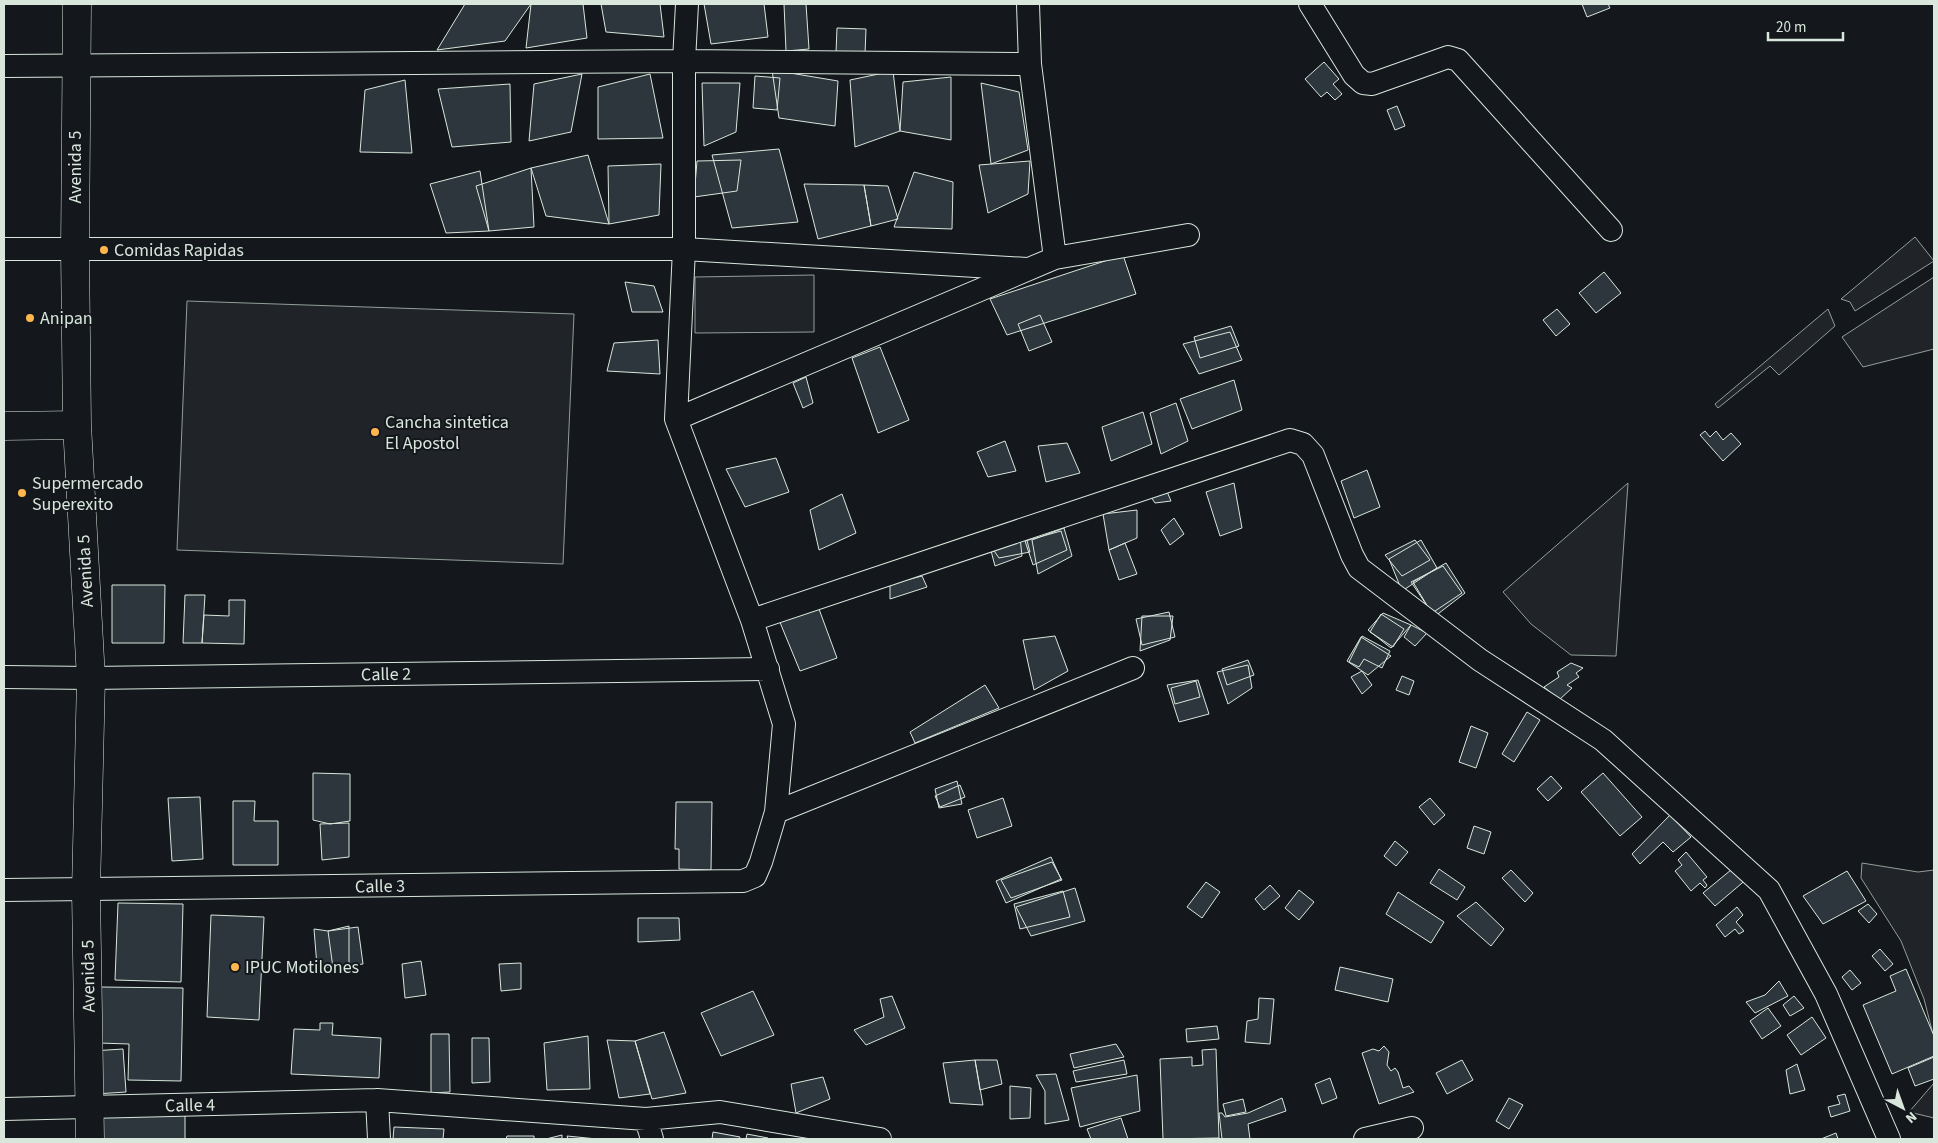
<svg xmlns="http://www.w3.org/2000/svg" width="1938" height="1143" viewBox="0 0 1938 1143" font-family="'Source Sans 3',sans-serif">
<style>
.green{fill:#202428;stroke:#939e99}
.building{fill:#2c363c;stroke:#d8e6dc}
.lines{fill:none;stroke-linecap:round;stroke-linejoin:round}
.street-casing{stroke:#d8e6dc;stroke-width:24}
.secondary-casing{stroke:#d8e6dc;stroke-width:29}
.street{stroke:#14181c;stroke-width:22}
.secondary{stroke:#14181c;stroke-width:28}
.poi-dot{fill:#ffb74d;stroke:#14181c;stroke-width:2}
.labels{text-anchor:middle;stroke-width:4;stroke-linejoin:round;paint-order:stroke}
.street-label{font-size:18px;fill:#d8e6dc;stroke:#14181c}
.poi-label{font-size:18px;fill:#d8e6dc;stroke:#14181c;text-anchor:start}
</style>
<rect width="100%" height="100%" fill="#14181c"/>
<path class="green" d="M 1915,237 L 1934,261 L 1855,311 L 1850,302 L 1841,299 Z
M 814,275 L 814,332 L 695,333 L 695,277 Z
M 1934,277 L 1934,349 L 1863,367 L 1842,337 Z
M 187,301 L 574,314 L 563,564 L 177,550 Z
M 1828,309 L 1835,326 L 1779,375 L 1770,366 L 1718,408 L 1715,404 Z
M 1628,483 L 1616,656 L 1571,655 L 1531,624 L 1503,592 Z
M 1862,863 L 1918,872 L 1934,870 L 1934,1038 L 1924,999 L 1901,941 L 1861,878 Z
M 1934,1083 L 1934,1118 L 1909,1112 Z"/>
<path class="building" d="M 465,4 L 531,4 L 505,41 L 437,50 Z
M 531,4 L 583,4 L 587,38 L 526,48 Z
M 601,4 L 660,4 L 664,37 L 606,32 Z
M 704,4 L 764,4 L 768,37 L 711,44 Z
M 784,4 L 806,4 L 809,49 L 786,51 Z
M 1582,4 L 1608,4 L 1610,8 L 1587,17 Z
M 837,28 L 866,29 L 865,54 L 836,53 Z
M 1324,62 L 1339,79 L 1333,84 L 1342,94 L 1335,100 L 1327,92 L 1321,97 L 1305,79 Z
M 772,70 L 838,81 L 835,126 L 779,118 Z
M 893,71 L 900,131 L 855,147 L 850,80 Z
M 582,74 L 571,132 L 529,141 L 534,84 Z
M 650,74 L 663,138 L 598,139 L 598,87 Z
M 755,76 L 780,78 L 777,110 L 753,108 Z
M 951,77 L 951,140 L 900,131 L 903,82 Z
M 405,80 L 412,153 L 360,152 L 365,90 Z
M 702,83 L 740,83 L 736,132 L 704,146 Z
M 981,83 L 1019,92 L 1028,150 L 991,164 Z
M 510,84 L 511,142 L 452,147 L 438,89 Z
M 1397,106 L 1405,126 L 1395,130 L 1387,110 Z
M 779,149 L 798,222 L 732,228 L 712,155 Z
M 588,155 L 609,224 L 546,216 L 531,168 Z
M 741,160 L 737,191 L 694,197 L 697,161 Z
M 1030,161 L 1028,194 L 988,213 L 979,165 Z
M 661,164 L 659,215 L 609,224 L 608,166 Z
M 531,168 L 534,227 L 489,231 L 476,186 Z
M 480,171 L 489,231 L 446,233 L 430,184 Z
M 914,172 L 953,182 L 952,229 L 894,227 Z
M 804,184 L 864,185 L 871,226 L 818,239 Z
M 864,185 L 888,186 L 898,219 L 871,226 Z
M 1123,255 L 1136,294 L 1007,335 L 990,299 Z
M 1604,272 L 1621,293 L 1596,313 L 1579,293 Z
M 625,282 L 654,286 L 663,312 L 632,312 Z
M 1557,309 L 1570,324 L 1556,336 L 1543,320 Z
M 1040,315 L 1052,342 L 1029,351 L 1018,324 Z
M 1231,326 L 1239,346 L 1200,358 L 1194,337 Z
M 1230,332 L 1242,360 L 1199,374 L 1183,344 Z
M 658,340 L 660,374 L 607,371 L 614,343 Z
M 880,347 L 909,420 L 878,433 L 852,358 Z
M 806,377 L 813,403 L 803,408 L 793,383 Z
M 1234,380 L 1242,410 L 1192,429 L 1180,399 Z
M 1176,403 L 1188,441 L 1161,454 L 1150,413 Z
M 1143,412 L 1152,444 L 1111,461 L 1102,427 Z
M 1705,431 L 1710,437 L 1716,431 L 1723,440 L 1731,433 L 1741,444 L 1723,461 L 1700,435 Z
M 1005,441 L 1016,471 L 988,477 L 977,452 Z
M 1067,443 L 1080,473 L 1046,482 L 1038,446 Z
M 776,458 L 789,492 L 745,507 L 726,469 Z
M 1367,470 L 1380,507 L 1354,518 L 1341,481 Z
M 1234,483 L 1242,528 L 1220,536 L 1206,492 Z
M 1166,489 L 1171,501 L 1155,503 L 1149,494 Z
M 842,494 L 856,533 L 819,550 L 810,510 Z
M 1137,510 L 1137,538 L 1109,550 L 1103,514 Z
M 1174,518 L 1184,534 L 1170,545 L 1161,530 Z
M 1064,528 L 1072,556 L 1038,574 L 1032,540 Z
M 1061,531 L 1067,550 L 1033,565 L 1025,541 Z
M 1020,537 L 1022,556 L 995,566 L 990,547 Z
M 1026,537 L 1030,552 L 999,558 L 990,545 Z
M 1415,540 L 1430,560 L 1402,576 L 1385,555 Z
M 1421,540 L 1437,568 L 1402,591 L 1389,559 Z
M 1125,543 L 1137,574 L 1119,580 L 1109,550 Z
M 1446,563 L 1465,593 L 1434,617 L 1413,582 Z
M 1443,566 L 1462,593 L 1432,613 L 1411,582 Z
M 922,576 L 927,587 L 890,599 L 890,584 Z
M 112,585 L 165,585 L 164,643 L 112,643 Z
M 185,595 L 205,595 L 202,643 L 183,643 Z
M 229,600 L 245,600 L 244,644 L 202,643 L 204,615 L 229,616 Z
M 819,609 L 837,658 L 800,671 L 779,620 Z
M 1169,612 L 1175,637 L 1142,645 L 1136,619 Z
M 1383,613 L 1411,625 L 1391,648 L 1368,630 Z
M 1381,614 L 1404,629 L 1393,647 L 1370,632 Z
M 1142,616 L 1173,616 L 1170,640 L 1140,651 Z
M 1411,625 L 1427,633 L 1415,646 L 1404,637 Z
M 1055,636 L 1068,671 L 1034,690 L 1023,640 Z
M 1362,636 L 1390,651 L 1382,668 L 1364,659 L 1359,667 L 1349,662 Z
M 1361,637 L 1391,656 L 1368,675 L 1347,661 Z
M 1248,660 L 1254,675 L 1227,685 L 1222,669 Z
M 1571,663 L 1583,668 L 1576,673 L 1579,677 L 1567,685 L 1572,688 L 1559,700 L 1544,687 L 1559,677 L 1557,672 Z
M 1248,665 L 1252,688 L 1228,704 L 1217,672 Z
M 1362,671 L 1372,685 L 1362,694 L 1351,677 Z
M 1402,676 L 1414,681 L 1409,695 L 1396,690 Z
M 1198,680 L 1209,714 L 1179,722 L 1167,685 Z
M 1196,681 L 1200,697 L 1175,704 L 1171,688 Z
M 985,685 L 999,708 L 915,743 L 910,732 Z
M 1527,712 L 1540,720 L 1514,762 L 1502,754 Z
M 1471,726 L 1488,733 L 1476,768 L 1459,762 Z
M 313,773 L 350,774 L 350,821 L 330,824 L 313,820 Z
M 1603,773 L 1642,817 L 1620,836 L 1581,792 Z
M 1551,776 L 1562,788 L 1548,801 L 1537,789 Z
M 957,781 L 962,804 L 939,808 L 935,789 Z
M 960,785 L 965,797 L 940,807 L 935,796 Z
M 200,797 L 203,859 L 172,861 L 168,798 Z
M 1003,798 L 1012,826 L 977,838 L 968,810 Z
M 1430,798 L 1445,815 L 1434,825 L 1419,807 Z
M 233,801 L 255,801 L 254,821 L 278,821 L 278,865 L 233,865 Z
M 676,802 L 712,802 L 711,870 L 679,869 L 679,849 L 675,849 Z
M 1670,815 L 1691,837 L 1673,852 L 1663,842 L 1640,864 L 1632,854 Z
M 349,823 L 349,857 L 322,860 L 320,824 Z
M 1474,826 L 1491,832 L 1484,854 L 1467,848 Z
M 1395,841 L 1408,852 L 1396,866 L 1384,856 Z
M 1686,852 L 1707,877 L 1703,880 L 1707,885 L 1705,888 L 1700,883 L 1691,891 L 1675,871 L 1682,865 L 1678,860 Z
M 1051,857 L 1061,879 L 1006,903 L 996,881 Z
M 1052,862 L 1062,880 L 1011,898 L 1001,880 Z
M 1737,865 L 1748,878 L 1715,906 L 1703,893 Z
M 1439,869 L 1465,887 L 1457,900 L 1430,883 Z
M 1511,870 L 1533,893 L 1525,902 L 1502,878 Z
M 1847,871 L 1866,901 L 1823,924 L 1803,896 Z
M 1206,882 L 1220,892 L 1202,918 L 1187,907 Z
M 1270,885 L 1280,896 L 1264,910 L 1255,899 Z
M 1075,888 L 1085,921 L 1031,936 L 1016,907 Z
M 1299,890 L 1314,902 L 1299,920 L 1285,908 Z
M 1063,891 L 1070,917 L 1020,929 L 1014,904 Z
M 1398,892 L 1444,922 L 1431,943 L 1386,914 Z
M 1476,902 L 1504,929 L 1491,946 L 1457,916 Z
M 118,903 L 183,904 L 181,982 L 115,980 Z
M 1868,904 L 1877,914 L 1869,923 L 1858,911 Z
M 1737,907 L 1743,915 L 1736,922 L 1744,931 L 1739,934 L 1735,929 L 1725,937 L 1716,925 Z
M 211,915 L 264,917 L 259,1020 L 207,1017 Z
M 638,918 L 679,918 L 680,940 L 638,942 Z
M 349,926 L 349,964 L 333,968 L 317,966 L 314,929 L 328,931 Z
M 358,927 L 363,964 L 333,968 L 328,931 Z
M 1880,949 L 1893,964 L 1885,971 L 1872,956 Z
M 421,961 L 426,995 L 405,998 L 402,964 Z
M 521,963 L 521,989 L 501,991 L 499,964 Z
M 1340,967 L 1393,979 L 1388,1002 L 1335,990 Z
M 1906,969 L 1934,1036 L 1934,1056 L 1892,1074 L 1863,1005 L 1896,991 L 1890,976 Z
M 1850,970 L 1861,983 L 1852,990 L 1842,977 Z
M 1779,981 L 1788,996 L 1755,1013 L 1746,1002 L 1765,995 Z
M 100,987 L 183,988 L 181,1081 L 128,1080 L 129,1044 L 99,1043 Z
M 753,991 L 774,1035 L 721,1056 L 701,1013 Z
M 892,996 L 905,1028 L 866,1045 L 854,1030 L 884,1017 L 880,999 Z
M 1794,996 L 1804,1008 L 1790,1016 L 1783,1005 Z
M 1259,998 L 1274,999 L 1270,1044 L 1245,1042 L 1247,1021 L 1258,1019 Z
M 1768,1008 L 1781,1026 L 1762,1039 L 1750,1021 Z
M 1812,1017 L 1826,1038 L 1801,1055 L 1787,1035 Z
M 320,1023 L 333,1023 L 332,1035 L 381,1038 L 379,1078 L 291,1074 L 294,1029 L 320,1030 Z
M 1217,1026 L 1219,1039 L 1187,1042 L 1186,1029 Z
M 664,1032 L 686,1093 L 652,1099 L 635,1041 Z
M 431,1034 L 449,1034 L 450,1092 L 431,1093 Z
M 588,1036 L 590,1089 L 547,1090 L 544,1043 Z
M 472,1038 L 489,1038 L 490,1082 L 472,1083 Z
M 607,1040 L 635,1041 L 650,1094 L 619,1098 Z
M 1116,1044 L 1124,1057 L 1074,1068 L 1070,1054 Z
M 1384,1046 L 1389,1052 L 1387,1065 L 1391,1071 L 1395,1068 L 1398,1072 L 1403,1088 L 1409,1086 L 1414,1092 L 1379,1104 L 1362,1053 L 1373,1049 L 1379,1051 Z
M 123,1049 L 126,1092 L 95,1094 L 92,1051 Z
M 1216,1049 L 1219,1138 L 1163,1139 L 1160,1059 L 1192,1057 L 1192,1066 L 1203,1065 L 1202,1050 Z
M 1934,1057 L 1934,1079 L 1915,1086 L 1908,1068 Z
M 975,1060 L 983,1105 L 950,1103 L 943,1063 Z
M 975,1060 L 997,1060 L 1002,1084 L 980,1090 Z
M 1124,1060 L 1127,1074 L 1076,1082 L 1073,1071 Z
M 1462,1060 L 1473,1080 L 1447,1094 L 1436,1073 Z
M 1797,1064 L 1805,1090 L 1790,1094 L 1786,1070 Z
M 1056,1074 L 1069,1120 L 1045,1124 L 1045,1091 L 1036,1075 Z
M 1137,1075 L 1140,1111 L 1080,1127 L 1071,1088 Z
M 823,1077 L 830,1099 L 796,1113 L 791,1084 Z
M 1330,1078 L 1337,1098 L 1322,1104 L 1315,1084 Z
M 1010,1086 L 1031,1088 L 1030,1118 L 1010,1119 Z
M 1845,1094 L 1850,1111 L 1831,1117 L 1828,1107 L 1840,1104 L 1837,1096 Z
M 1282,1098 L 1286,1111 L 1248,1124 L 1250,1139 L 1222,1139 L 1219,1113 L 1222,1113 L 1225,1117 L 1248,1113 Z
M 1509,1098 L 1523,1105 L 1509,1129 L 1496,1121 Z
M 1243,1099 L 1246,1112 L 1226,1116 L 1223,1104 Z
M 185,1112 L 185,1139 L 93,1139 L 93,1116 Z
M 1121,1118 L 1128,1139 L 1091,1139 L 1087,1129 Z
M 394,1127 L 444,1129 L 443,1139 L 393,1139 Z
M 713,1132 L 740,1137 L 739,1139 L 712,1139 Z
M 1836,1133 L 1838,1139 L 1821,1139 Z
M 747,1134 L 768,1138 L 768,1139 L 746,1139 Z
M 562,1135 L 562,1139 L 546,1139 Z
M 507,1136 L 534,1136 L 534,1139 L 506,1139 Z
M 567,1136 L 597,1139 L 568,1139 Z"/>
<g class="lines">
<g class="street-casing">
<path id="street" d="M 1028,4 L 1030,64 L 1055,258
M 1310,4 L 1354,75 L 1363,83 L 1372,84 L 1448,57 L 1458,60 L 1611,230
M 4,66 L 684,61 L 1030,64
M 4,249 L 684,249 L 1027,269
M 676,419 L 1055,258 L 1188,235
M 752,620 L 1290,440 L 1303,444 L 1313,455 L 1352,555 L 1359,568 L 1480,660 L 1603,740 L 1769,890 L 1826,994 L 1889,1139
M 4,677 L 91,678 L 768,669
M 776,812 L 1133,668
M 4,890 L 743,881 L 755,876 L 761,862 L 776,812 L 784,724 L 752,620 L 676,419 L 684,249 L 684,61 L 687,4
M 377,1100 L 379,1139
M 4,1109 L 377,1100 L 646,1119 L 720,1112 L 880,1139
M 646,1119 L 652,1139
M 1365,1139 L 1412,1128"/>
</g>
<g class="secondary-casing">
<path id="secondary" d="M 77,4 L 75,250 L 77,425 L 91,678 L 86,891 L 90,1139
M 4,426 L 77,425"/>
</g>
<use href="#street" class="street"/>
<use href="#secondary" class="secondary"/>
</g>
<g class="poi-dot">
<circle cx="104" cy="250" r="5"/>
<circle cx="30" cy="318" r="5"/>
<circle cx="375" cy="432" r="5"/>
<circle cx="22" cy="493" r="5"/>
<circle cx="235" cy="967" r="5"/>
</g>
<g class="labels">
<g class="street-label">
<text transform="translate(75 167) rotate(-90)" y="6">Avenida 5</text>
<text transform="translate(85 571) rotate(-93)" y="6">Avenida 5</text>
<text transform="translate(386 674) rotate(-1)" y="6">Calle 2</text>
<text transform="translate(380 886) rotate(-1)" y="6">Calle 3</text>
<text transform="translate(88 976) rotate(-91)" y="6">Avenida 5</text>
<text transform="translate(190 1105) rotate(-1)" y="6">Calle 4</text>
</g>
<g class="poi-label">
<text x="114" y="256">Comidas Rapidas</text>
<text x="40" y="324">Anipan</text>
<text x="385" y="428">Cancha sintetica<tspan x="385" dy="21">El Apostol</tspan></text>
<text x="32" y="489">Supermercado<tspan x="32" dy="21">Superexito</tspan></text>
<text x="245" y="973">IPUC Motilones</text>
</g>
</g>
<rect width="1938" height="1143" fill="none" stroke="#d8e6dc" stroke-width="10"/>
<g transform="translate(1903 1108) rotate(139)" stroke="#14181c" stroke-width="4" paint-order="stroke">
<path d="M0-4L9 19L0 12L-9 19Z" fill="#d8e6dc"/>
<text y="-8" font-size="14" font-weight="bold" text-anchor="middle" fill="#d8e6dc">N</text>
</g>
<path d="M1768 32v8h75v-8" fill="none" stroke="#d8e6dc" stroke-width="2.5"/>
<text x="1776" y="32" font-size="15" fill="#d8e6dc" stroke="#14181c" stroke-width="4" paint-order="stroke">20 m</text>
</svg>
